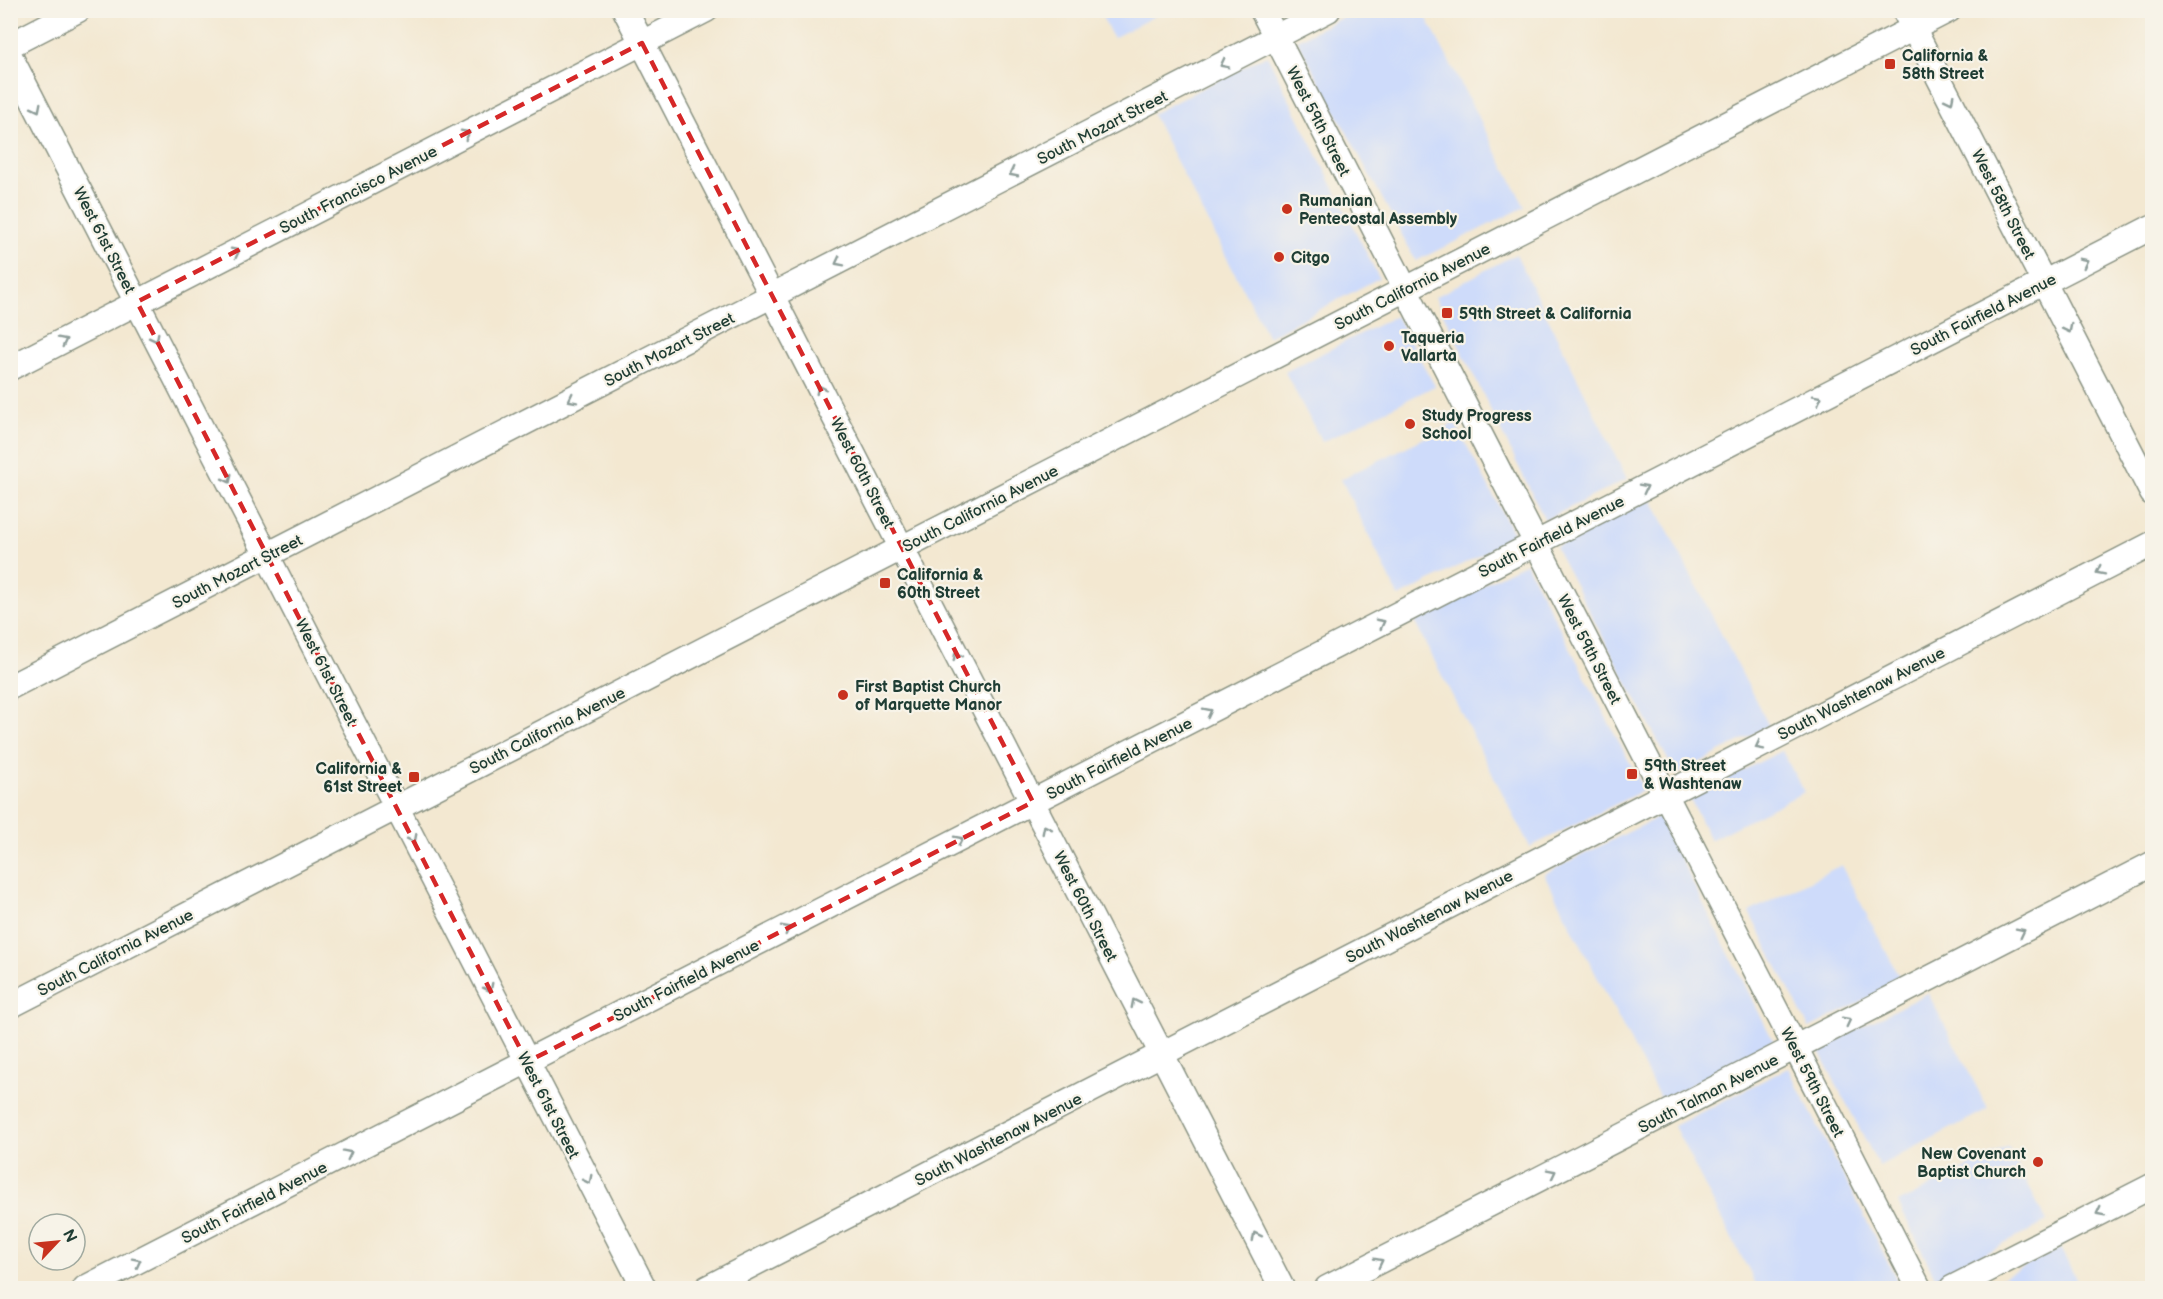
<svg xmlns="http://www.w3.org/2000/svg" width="2163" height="1299" viewBox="0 0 2163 1299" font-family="'Balsamiq Sans',sans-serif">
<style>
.built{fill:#cedbfa}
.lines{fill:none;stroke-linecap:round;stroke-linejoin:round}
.minor-casing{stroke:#899282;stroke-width:27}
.minor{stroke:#fff;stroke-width:24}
.oneway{stroke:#8f9e9a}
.marked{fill:none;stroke:#d62828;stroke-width:4.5;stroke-dasharray:12 8;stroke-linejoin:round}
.poi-dot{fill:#c8321e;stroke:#f7f3e8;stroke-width:2}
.labels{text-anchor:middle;stroke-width:4.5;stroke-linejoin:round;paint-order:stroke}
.poi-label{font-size:16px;font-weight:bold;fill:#1f3d34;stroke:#f7f3e8;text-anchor:start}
.street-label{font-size:16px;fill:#1f3d34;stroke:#f7f3e8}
</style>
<rect width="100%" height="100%" fill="#f7f3e8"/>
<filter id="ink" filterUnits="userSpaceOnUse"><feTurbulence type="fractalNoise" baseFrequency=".0167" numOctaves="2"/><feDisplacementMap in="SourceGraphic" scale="12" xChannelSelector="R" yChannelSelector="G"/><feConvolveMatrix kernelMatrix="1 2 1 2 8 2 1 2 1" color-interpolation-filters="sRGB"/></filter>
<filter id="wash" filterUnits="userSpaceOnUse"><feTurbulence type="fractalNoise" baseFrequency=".008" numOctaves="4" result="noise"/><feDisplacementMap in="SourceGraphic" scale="24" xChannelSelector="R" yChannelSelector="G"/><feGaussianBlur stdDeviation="1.35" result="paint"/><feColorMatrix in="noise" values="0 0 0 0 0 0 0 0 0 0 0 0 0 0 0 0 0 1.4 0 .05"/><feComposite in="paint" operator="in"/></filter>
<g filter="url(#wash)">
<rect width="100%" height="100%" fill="#f3e8d1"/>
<path class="built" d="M 1357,10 L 1423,11 L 1525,207 L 1416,261 L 1297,40 Z
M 1099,11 L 1164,11 L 1113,38 Z
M 1267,55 L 1379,278 L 1268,337 L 1152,114 Z
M 1516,254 L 1627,479 L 1545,520 L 1435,297 Z
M 1396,316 L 1435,386 L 1322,442 L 1285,372 Z
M 1455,423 L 1515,537 L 1399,597 L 1341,479 Z
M 1651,498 L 1769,726 L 1676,775 L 1555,547 Z
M 1526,563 L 1644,790 L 1530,847 L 1413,619 Z
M 1782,751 L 1804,792 L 1710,840 L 1689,797 Z
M 1659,817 L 1775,1044 L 1661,1100 L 1544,874 Z
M 1841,865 L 1902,982 L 1809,1028 L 1749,912 Z
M 1928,993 L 1988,1109 L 1879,1166 L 1818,1049 Z
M 1788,1068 L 1900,1286 L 1901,1288 L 1758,1288 L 1721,1218 L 1674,1126 Z
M 2008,1147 L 2047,1222 L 1936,1279 L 1898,1203 Z
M 2060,1248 L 2081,1288 L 1980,1288 Z"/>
</g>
<g filter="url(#ink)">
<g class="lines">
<g class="minor-casing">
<path id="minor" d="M 625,10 L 1282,1288
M 1262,10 L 1919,1288
M 1904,10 L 2152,493
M 10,45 L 78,10
M 10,56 L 644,1288
M 10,368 L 706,10
M 10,687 L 1328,10
M 10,1006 L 1949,10
M 85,1288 L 2152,227
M 707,1288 L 2152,544
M 1327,1288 L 2152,864
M 1952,1288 L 2152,1186"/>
</g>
<use href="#minor" class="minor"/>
</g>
<defs><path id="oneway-chevron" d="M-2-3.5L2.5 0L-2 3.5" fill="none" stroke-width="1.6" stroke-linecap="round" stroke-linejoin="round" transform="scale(1.5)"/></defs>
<g class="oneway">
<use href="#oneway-chevron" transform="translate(1224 64) rotate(153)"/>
<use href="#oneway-chevron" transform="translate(1950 100) rotate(63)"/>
<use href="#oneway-chevron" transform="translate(37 108) rotate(63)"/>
<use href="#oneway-chevron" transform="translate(466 134) rotate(-27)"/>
<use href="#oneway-chevron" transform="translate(1013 173) rotate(153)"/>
<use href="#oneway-chevron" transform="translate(236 252) rotate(-27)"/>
<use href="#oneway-chevron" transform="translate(839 262) rotate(153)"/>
<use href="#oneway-chevron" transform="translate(2084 262) rotate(-27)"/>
<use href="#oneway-chevron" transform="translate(2068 329) rotate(63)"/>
<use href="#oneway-chevron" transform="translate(155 338) rotate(63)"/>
<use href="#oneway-chevron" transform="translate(63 341) rotate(-27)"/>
<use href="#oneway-chevron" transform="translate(820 389) rotate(-117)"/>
<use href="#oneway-chevron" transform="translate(572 399) rotate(153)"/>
<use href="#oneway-chevron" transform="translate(1818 399) rotate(-27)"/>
<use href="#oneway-chevron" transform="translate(228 479) rotate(63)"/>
<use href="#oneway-chevron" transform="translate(1644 488) rotate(-27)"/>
<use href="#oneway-chevron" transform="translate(2100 571) rotate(153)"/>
<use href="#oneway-chevron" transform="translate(1381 623) rotate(-27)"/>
<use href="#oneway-chevron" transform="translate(957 656) rotate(-117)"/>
<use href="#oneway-chevron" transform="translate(1208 712) rotate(-27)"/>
<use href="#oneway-chevron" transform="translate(1759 746) rotate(153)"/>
<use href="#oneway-chevron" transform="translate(1046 829) rotate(-117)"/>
<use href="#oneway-chevron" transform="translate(413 839) rotate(63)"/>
<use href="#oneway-chevron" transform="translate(959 840) rotate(-27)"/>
<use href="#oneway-chevron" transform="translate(786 929) rotate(-27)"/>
<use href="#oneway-chevron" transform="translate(2021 932) rotate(-27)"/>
<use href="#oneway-chevron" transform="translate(489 988) rotate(63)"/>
<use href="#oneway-chevron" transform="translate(1135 1003) rotate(-117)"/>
<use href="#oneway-chevron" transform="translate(1847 1021) rotate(-27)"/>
<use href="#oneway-chevron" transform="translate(348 1154) rotate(-27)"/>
<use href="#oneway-chevron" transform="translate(1552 1173) rotate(-27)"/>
<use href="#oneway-chevron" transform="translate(588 1180) rotate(63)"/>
<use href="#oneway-chevron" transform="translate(2100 1212) rotate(153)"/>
<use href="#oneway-chevron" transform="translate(1256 1236) rotate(-117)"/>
<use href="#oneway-chevron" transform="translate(137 1262) rotate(-27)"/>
<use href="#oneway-chevron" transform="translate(1379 1262) rotate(-27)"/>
</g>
</g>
<path class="marked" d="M 642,43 L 1033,802 L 527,1062 L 137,302 Z"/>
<g class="poi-dot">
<rect x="1884" y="58" width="12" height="12" rx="3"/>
<circle cx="1287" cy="209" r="6"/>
<circle cx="1279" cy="257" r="6"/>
<rect x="1441" y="307" width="12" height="12" rx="3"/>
<circle cx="1389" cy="346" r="6"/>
<circle cx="1410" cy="424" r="6"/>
<rect x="879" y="577" width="12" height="12" rx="3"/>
<circle cx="843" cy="695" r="6"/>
<rect x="1626" y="768" width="12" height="12" rx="3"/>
<rect x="408" y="771" width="12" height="12" rx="3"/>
<circle cx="2038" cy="1162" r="6"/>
</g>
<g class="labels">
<g class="poi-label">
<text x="1902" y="61">California &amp;<tspan x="1902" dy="18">58th Street</tspan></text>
<text x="1299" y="206">Rumanian<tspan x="1299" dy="18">Pentecostal Assembly</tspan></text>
<text x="1291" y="263">Citgo</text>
<text x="1459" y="319">59th Street &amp; California</text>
<text x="1401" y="343">Taqueria<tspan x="1401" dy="18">Vallarta</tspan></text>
<text x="1422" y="421">Study Progress<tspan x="1422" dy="18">School</tspan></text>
<text x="897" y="580">California &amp;<tspan x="897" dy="18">60th Street</tspan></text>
<text x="855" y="692">First Baptist Church<tspan x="855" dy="18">of Marquette Manor</tspan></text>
<text x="1644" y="771">59th Street<tspan x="1644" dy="18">&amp; Washtenaw</tspan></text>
<text x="402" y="774" text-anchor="end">California &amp;<tspan x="402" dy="18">61st Street</tspan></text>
<text x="2026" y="1159" text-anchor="end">New Covenant<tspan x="2026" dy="18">Baptist Church</tspan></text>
</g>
<g class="street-label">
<text transform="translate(1319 121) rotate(63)" y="6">West 59th Street</text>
<text transform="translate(1102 127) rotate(-27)" y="6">South Mozart Street</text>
<text transform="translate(358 189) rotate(-27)" y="6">South Francisco Avenue</text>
<text transform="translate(2004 204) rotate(63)" y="6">West 58th Street</text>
<text transform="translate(105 240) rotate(63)" y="6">West 61st Street</text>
<text transform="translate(1412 286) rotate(-27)" y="6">South California Avenue</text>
<text transform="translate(1983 314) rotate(-27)" y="6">South Fairfield Avenue</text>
<text transform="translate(669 349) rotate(-27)" y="6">South Mozart Street</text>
<text transform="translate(863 473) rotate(63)" y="6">West 60th Street</text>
<text transform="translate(980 508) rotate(-27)" y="6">South California Avenue</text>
<text transform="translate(1551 536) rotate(-27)" y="6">South Fairfield Avenue</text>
<text transform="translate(237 571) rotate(-27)" y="6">South Mozart Street</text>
<text transform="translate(1590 649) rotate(63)" y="6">West 59th Street</text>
<text transform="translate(327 672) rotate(63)" y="6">West 61st Street</text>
<text transform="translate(1861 693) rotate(-27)" y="6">South Washtenaw Avenue</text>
<text transform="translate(547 730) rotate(-27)" y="6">South California Avenue</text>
<text transform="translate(1119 758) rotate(-27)" y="6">South Fairfield Avenue</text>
<text transform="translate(1086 906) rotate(63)" y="6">West 60th Street</text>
<text transform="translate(1429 916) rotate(-27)" y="6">South Washtenaw Avenue</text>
<text transform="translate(115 952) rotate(-27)" y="6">South California Avenue</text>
<text transform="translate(686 980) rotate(-27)" y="6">South Fairfield Avenue</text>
<text transform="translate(1813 1082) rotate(63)" y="6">West 59th Street</text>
<text transform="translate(1708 1093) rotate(-27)" y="6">South Talman Avenue</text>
<text transform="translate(549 1105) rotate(63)" y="6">West 61st Street</text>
<text transform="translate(998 1139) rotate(-27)" y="6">South Washtenaw Avenue</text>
<text transform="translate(254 1202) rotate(-27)" y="6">South Fairfield Avenue</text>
</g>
</g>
<rect width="2163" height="1299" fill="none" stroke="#f7f3e8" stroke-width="36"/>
<g transform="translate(57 1242) rotate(64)"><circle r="28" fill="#f7f3e8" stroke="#a1aaa0" stroke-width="1.5"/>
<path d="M0-4.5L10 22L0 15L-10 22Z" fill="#c8321e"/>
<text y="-9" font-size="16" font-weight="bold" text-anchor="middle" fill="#1f3d34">N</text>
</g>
</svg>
